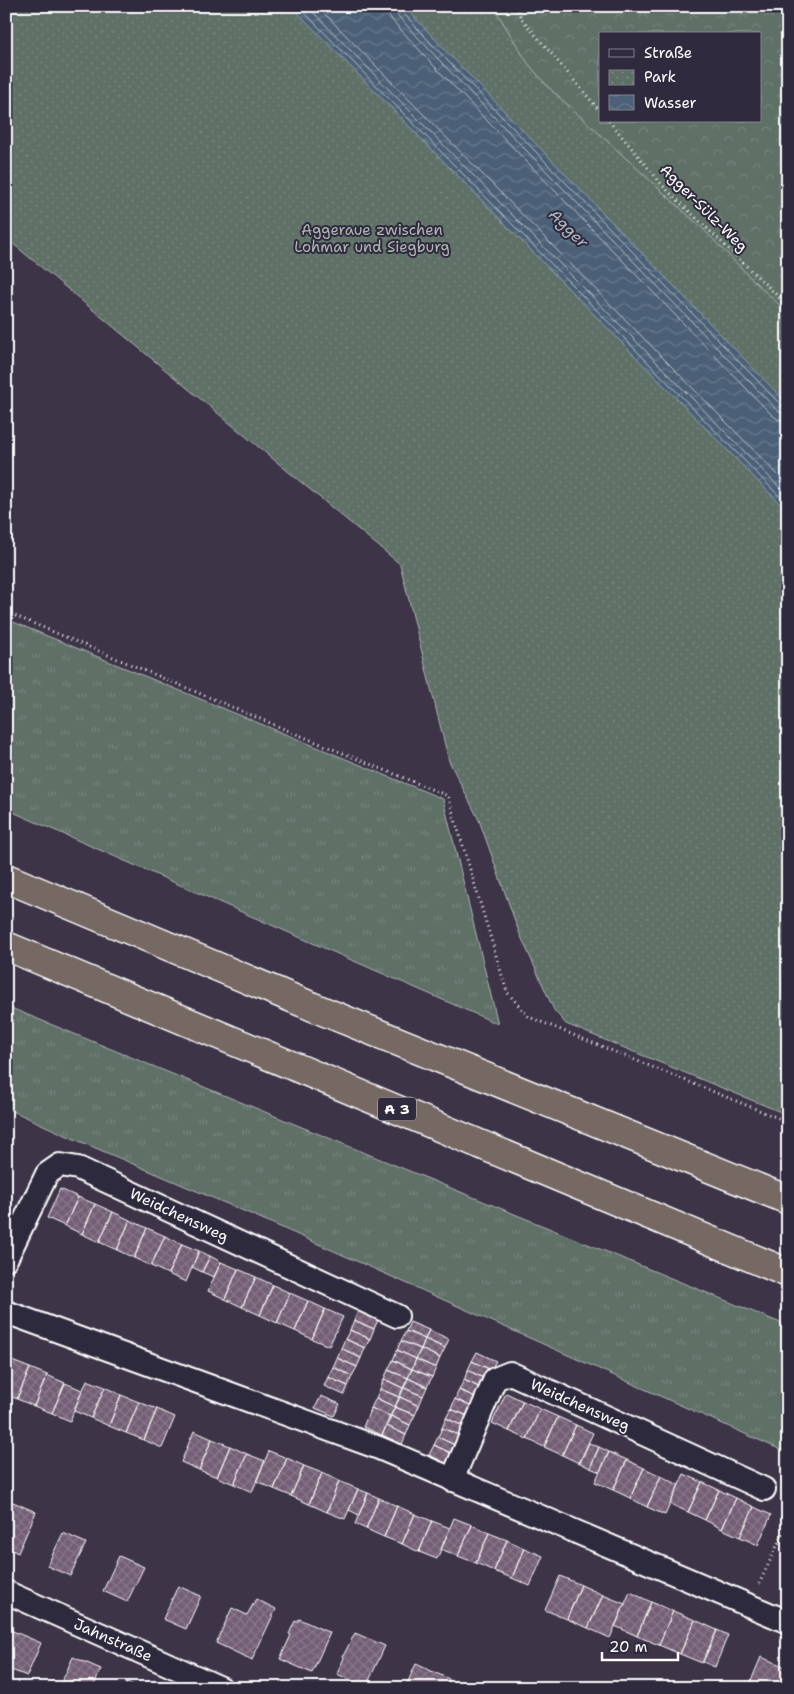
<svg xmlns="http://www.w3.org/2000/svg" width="794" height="1694" viewBox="0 0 794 1694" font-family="'Shantell Sans',sans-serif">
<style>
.grass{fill:url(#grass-tufts);stroke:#aeb7b2}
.forest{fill:url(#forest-crowns);stroke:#aeb7b2;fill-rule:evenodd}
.park{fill:url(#park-dots);stroke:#aeb7b2}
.water{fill:url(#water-waves);stroke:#94a0ad}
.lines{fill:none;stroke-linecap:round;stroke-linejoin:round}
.shore{stroke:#b7c0c9;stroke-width:1}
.building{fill:url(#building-cross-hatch);stroke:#fff}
.street-casing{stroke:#fff;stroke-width:26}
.highway-casing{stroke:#fff;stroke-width:31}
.path{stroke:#fff;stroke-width:3;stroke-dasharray:1 4;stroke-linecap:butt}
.street{stroke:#2f2a3d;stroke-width:22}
.highway{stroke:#766964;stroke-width:28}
.labels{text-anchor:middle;stroke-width:4;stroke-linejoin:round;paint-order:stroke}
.shield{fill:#2f2a3d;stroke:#c1bfc5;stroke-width:1}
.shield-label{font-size:14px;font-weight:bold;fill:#fff}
.street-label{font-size:15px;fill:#fff;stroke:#2f2a3d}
.park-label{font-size:15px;fill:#aeb7b2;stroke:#2f2a3d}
.water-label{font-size:16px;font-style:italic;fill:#aeb8c2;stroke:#2f2a3d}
</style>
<defs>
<pattern id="grass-tufts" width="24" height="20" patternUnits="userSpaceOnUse" patternTransform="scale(1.25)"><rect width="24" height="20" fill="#5e6f66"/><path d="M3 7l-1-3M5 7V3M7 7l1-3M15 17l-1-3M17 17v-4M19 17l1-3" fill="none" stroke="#76857d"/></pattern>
<pattern id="forest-crowns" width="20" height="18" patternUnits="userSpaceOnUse" patternTransform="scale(1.25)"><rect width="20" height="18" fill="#5e6f66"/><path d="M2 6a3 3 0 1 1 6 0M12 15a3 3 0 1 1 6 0" fill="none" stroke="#76857d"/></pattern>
<pattern id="park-dots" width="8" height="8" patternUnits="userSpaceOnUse" patternTransform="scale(1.25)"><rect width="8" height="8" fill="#5e6f66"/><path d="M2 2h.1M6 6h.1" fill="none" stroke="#76857d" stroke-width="1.8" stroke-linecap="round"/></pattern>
<pattern id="water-waves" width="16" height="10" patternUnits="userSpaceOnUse" patternTransform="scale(1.25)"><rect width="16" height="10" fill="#4c6177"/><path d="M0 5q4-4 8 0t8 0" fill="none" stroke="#67798b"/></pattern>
<pattern id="building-cross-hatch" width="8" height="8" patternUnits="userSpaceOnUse" patternTransform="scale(1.25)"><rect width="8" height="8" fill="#735e75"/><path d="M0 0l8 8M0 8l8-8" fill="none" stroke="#88768a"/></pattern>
</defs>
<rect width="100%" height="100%" fill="#3d3448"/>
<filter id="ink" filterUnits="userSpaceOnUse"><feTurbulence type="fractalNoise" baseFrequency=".02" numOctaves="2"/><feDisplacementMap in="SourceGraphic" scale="10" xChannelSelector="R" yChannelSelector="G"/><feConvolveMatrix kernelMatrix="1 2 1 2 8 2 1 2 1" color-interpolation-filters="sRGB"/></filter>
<g filter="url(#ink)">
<path class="grass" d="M 6,619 L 443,799 L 498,1024 L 6,809 Z
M 6,1006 L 788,1326 L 788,1453 L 253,1215 L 72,1138 L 6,1108 Z"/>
<path class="forest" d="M 404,6 L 788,6 L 788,404 ZM 600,34 L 760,34 L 760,121 L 600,121 Z"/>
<path class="park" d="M 6,6 L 493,6 L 527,62 L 547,86 L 702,228 L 754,281 L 788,313 L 788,1115 L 566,1024 L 554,1010 L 519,932 L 479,820 L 449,761 L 400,564 L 6,238 Z"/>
<path class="water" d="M 291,6 L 404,6 L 449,54 L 788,404 L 788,512 Z"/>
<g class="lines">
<path class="shore" d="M 298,6 L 788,505
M 307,6 L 788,496
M 317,6 L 788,485
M 387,6 L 388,14 L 392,20 L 435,67 L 772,415 L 779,420 L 788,421
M 395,6 L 398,16 L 441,62 L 777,410 L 782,413 L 788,414
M 401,6 L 402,12 L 445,58 L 782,406 L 788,407"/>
</g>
<path class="building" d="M 60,1189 L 78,1197 L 65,1226 L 47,1218 Z
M 78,1197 L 95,1204 L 82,1234 L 65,1226 Z
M 95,1204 L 113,1212 L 99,1242 L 82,1234 Z
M 113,1212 L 130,1220 L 117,1250 L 99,1242 Z
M 130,1220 L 147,1228 L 134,1258 L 117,1250 Z
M 147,1228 L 165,1236 L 151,1266 L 134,1258 Z
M 165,1236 L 182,1244 L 168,1274 L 151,1266 Z
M 182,1244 L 199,1251 L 186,1282 L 168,1274 Z
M 199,1251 L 210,1256 L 202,1272 L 192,1267 Z
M 210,1256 L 221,1262 L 214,1277 L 202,1272 Z
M 221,1262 L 238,1269 L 225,1299 L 208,1291 Z
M 238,1269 L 256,1277 L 242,1307 L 225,1299 Z
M 256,1277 L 273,1285 L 260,1315 L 242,1307 Z
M 273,1285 L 290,1293 L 277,1323 L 260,1315 Z
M 290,1293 L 308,1301 L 295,1331 L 277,1323 Z
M 308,1301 L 325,1309 L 312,1339 L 295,1331 Z
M 325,1309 L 343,1317 L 329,1346 L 312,1339 Z
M 358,1311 L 378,1320 L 374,1329 L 354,1320 Z
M 354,1320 L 374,1329 L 370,1339 L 350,1330 Z
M 410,1322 L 429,1330 L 425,1339 L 406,1331 Z
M 350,1330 L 370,1339 L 365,1348 L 345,1339 Z
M 429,1330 L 449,1339 L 445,1348 L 425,1339 Z
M 406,1331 L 425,1339 L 421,1349 L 401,1341 Z
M 345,1339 L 365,1348 L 361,1358 L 341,1348 Z
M 425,1339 L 445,1348 L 440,1358 L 421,1349 Z
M 401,1341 L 421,1349 L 416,1359 L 397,1350 Z
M 341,1348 L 361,1358 L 357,1367 L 337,1358 Z
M 421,1349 L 440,1358 L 436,1368 L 416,1359 Z
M 397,1350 L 416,1359 L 412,1369 L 393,1360 Z
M 477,1352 L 496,1361 L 491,1370 L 472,1361 Z
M 6,1358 L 12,1361 L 6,1375 Z
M 337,1358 L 357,1367 L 352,1376 L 333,1367 Z
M 416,1359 L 436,1368 L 432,1377 L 412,1369 Z
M 393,1360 L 412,1369 L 408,1378 L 388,1370 Z
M 12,1361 L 30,1368 L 17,1399 L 6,1394 L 6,1375 Z
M 472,1361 L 491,1370 L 487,1380 L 468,1370 Z
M 333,1367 L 352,1376 L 348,1386 L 328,1377 Z
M 30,1368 L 47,1375 L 34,1406 L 17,1399 Z
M 412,1369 L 432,1377 L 427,1387 L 408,1378 Z
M 388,1370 L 408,1378 L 403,1388 L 384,1379 Z
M 468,1370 L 487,1380 L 483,1389 L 464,1380 Z
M 47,1375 L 65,1383 L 52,1413 L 34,1406 Z
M 328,1377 L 348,1386 L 344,1395 L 324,1386 Z
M 408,1378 L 427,1387 L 423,1396 L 404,1388 Z
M 384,1379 L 403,1388 L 399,1397 L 380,1389 Z
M 87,1380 L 105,1387 L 91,1418 L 74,1411 Z
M 464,1380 L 483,1389 L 478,1398 L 459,1390 Z
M 65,1383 L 82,1390 L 70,1421 L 52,1413 Z
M 105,1387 L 121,1395 L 109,1426 L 91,1418 Z
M 404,1388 L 423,1396 L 419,1406 L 400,1397 Z
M 380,1389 L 399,1397 L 395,1407 L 376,1398 Z
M 459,1390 L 478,1398 L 474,1408 L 455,1399 Z
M 506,1393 L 523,1401 L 509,1431 L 492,1423 Z
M 121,1395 L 139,1402 L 126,1433 L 109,1426 Z
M 321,1396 L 340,1404 L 334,1416 L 315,1408 Z
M 400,1397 L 419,1406 L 415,1415 L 395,1407 Z
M 376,1398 L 395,1407 L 390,1416 L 371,1408 Z
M 455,1399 L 474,1408 L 470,1417 L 451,1409 Z
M 523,1401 L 540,1409 L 527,1439 L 509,1431 Z
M 139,1402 L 157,1409 L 144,1440 L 126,1433 Z
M 395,1407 L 415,1415 L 410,1425 L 391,1416 Z
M 371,1408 L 390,1416 L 382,1435 L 363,1427 Z
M 157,1409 L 175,1417 L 162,1448 L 144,1440 Z
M 451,1409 L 470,1417 L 465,1427 L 446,1418 Z
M 540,1409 L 558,1417 L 544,1447 L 527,1439 Z
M 391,1416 L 410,1425 L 406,1435 L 387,1426 Z
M 558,1417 L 576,1425 L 562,1455 L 544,1447 Z
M 446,1418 L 465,1427 L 461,1436 L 442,1428 Z
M 576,1425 L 593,1433 L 579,1463 L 562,1455 Z
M 387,1426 L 406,1435 L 402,1444 L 382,1435 Z
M 442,1428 L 461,1436 L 457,1446 L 438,1437 Z
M 194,1431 L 212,1439 L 199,1470 L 181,1462 Z
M 438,1437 L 457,1446 L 453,1454 L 434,1445 Z
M 212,1439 L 230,1446 L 217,1477 L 199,1470 Z
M 589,1443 L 599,1447 L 590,1468 L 580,1463 Z
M 434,1445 L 453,1454 L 448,1464 L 429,1455 Z
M 230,1446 L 247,1454 L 234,1484 L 217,1477 Z
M 599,1447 L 609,1452 L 600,1472 L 590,1468 Z
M 269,1451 L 287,1458 L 274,1489 L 256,1481 Z
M 609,1452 L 627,1460 L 613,1490 L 595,1482 Z
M 247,1454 L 265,1461 L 252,1492 L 234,1484 Z
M 287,1458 L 304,1466 L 291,1496 L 274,1489 Z
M 627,1460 L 644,1468 L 630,1498 L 613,1490 Z
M 304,1466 L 322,1473 L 309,1504 L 291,1496 Z
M 644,1468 L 661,1476 L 647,1507 L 630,1498 Z
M 322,1473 L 339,1481 L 327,1512 L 309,1504 Z
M 684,1474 L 702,1482 L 688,1512 L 670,1504 Z
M 661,1476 L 679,1485 L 665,1515 L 647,1507 Z
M 339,1481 L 358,1489 L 345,1519 L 327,1512 Z
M 702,1482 L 719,1490 L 705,1520 L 688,1512 Z
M 358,1489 L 368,1493 L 359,1515 L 349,1510 Z
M 719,1490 L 736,1498 L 722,1529 L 705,1520 Z
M 368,1493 L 379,1498 L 366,1529 L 355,1524 Z
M 379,1498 L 397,1506 L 384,1537 L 366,1529 Z
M 736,1498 L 754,1507 L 740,1537 L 722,1529 Z
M 6,1499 L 36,1512 L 18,1553 L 6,1547 Z
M 397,1506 L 415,1514 L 402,1544 L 384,1537 Z
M 754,1507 L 771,1515 L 758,1545 L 740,1537 Z
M 415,1514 L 432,1521 L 419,1552 L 402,1544 Z
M 454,1518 L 472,1525 L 458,1556 L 441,1549 Z
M 432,1521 L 450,1528 L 437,1559 L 419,1552 Z
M 472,1525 L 489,1533 L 476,1563 L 458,1556 Z
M 63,1533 L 86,1543 L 70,1576 L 47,1566 Z
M 489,1533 L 507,1540 L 494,1571 L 476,1563 Z
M 507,1540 L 524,1548 L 512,1578 L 494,1571 Z
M 524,1548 L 543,1556 L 530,1586 L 512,1578 Z
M 119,1556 L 144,1567 L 127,1602 L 103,1591 Z
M 560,1576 L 581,1585 L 567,1619 L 545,1610 Z
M 581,1585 L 603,1595 L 588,1628 L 567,1619 Z
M 178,1586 L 201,1596 L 186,1629 L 163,1619 Z
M 630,1592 L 651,1602 L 637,1636 L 615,1626 Z
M 603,1595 L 625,1604 L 610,1638 L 588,1628 Z
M 256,1599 L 276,1609 L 252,1660 L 216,1643 L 232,1608 L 247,1615 Z
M 651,1602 L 673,1611 L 659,1645 L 637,1636 Z
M 673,1611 L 695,1620 L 680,1654 L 659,1645 Z
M 299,1619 L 330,1633 L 312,1673 L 280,1659 L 291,1635 L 289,1634 L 295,1621 L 297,1622 Z
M 695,1620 L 717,1630 L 702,1663 L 680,1654 Z
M 8,1629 L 41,1643 L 27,1676 L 6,1668 L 6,1633 Z
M 717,1630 L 728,1635 L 715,1667 L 703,1662 Z
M 355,1633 L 385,1646 L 366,1687 L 337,1674 L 344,1658 L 343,1656 Z
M 73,1657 L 101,1669 L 93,1688 L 59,1688 Z
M 761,1657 L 788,1668 L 788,1688 L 748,1688 Z
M 416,1664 L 449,1679 L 445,1688 L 405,1688 Z
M 127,1682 L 140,1688 L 125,1688 Z"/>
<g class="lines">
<g class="street-casing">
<path id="street" d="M 6,1259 L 47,1174 L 60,1165 L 78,1168 L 397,1316
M 6,1312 L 379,1448 L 788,1622
M 452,1480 L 495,1379 L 510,1373 L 764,1489
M 6,1592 L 221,1688"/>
</g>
<g class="highway-casing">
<path id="highway" d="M 6,878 L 318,1009 L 788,1200
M 6,946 L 788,1273"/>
</g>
<path class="path" d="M 515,6 L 522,19 L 600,111
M 609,121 L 664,187 L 788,306
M 6,612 L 289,731 L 448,796 L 507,992 L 529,1017 L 788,1122
M 759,1584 L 788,1523"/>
<use href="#street" class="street"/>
<use href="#highway" class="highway"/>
</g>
</g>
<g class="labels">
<rect class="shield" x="378" y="1097.5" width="38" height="23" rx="4"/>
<g class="shield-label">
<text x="397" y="1114">A 3</text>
</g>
<g class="street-label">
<text transform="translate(704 208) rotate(45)" y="5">Agger-Sülz-Weg</text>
<text transform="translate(179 1215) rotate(25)" y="5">Weidchensweg</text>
<text transform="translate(580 1405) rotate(24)" y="5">Weidchensweg</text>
<text transform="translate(113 1640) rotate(24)" y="5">Jahnstraße</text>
</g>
<g class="park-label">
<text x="372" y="235">Aggeraue zwischen<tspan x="372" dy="17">Lohmar und Siegburg</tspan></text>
</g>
<g class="water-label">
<text transform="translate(569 228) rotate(44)" y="6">Agger</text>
</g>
</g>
<rect width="794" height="1694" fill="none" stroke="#2f2a3d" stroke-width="25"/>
<rect x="12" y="12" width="769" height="1669" fill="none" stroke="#fff" stroke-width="2" filter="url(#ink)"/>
<rect x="599" y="32" width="162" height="90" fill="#2f2a3d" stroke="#827f8b"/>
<rect x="609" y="49" width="25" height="8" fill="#2f2a3d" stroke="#827f8b"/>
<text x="644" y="58" font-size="15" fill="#ffffff">Straße</text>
<rect x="609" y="70" width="25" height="15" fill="url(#park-dots)" stroke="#827f8b"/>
<text x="644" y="82" font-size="15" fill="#ffffff">Park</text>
<rect x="609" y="95" width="25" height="15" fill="url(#water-waves)" stroke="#827f8b"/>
<text x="644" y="108" font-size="15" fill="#ffffff">Wasser</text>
<path d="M602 1652v8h76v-8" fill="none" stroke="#ffffff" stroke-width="2.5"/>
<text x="609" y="1652" font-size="15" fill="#ffffff" stroke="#2f2a3d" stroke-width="4" paint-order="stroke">20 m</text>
</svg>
